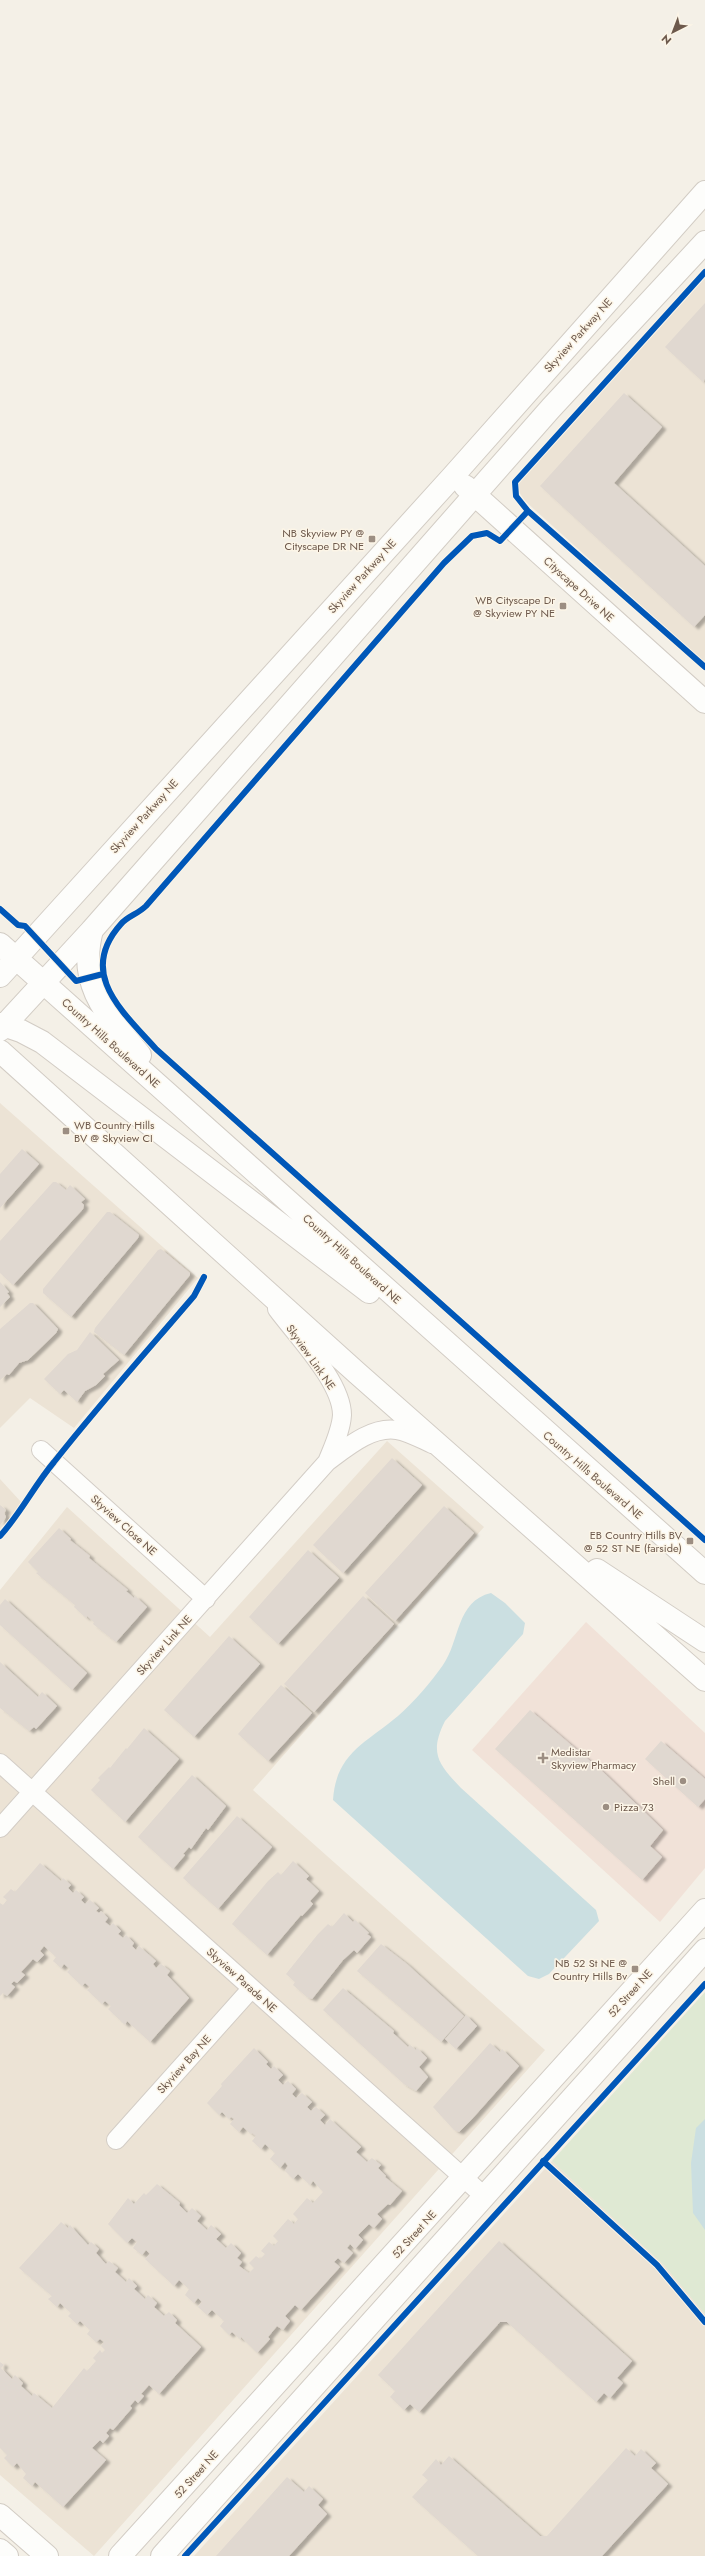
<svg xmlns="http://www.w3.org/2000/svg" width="705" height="2556" viewBox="0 0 705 2556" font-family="Jost,sans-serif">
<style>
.residential{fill:#ece3d5}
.commercial{fill:#f1e2d8}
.green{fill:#dfe9d3}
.water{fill:#cbdfe1}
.building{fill:#e0d8d0;filter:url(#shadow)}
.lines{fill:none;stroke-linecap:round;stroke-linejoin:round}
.street-casing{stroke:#d3cdc6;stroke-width:20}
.secondary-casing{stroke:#d2ccc4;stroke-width:24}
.street{stroke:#fdfdfb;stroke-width:18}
.secondary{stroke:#fdfdfb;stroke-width:22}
.cycleway-casing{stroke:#fcf5e7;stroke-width:8}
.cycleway{stroke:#0057b8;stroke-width:6}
.poi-dot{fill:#9c8e82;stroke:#fcf5e7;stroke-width:1.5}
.labels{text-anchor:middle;stroke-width:3;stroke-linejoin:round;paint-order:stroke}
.street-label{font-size:11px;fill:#6d594c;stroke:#fcf5e7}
.poi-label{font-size:11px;fill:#6d594c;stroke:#fcf5e7;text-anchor:end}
</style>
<defs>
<filter id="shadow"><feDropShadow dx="4.5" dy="2.5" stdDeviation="1" flood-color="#0004"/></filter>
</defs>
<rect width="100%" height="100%" fill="#f4f0e7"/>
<path class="residential" d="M 705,278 L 705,663 L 525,501 L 519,492 L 518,483 Z
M 0,1103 L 198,1278 L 74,1428 L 30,1398 L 0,1428 Z
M 387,1441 L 484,1527 L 253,1790 L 545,2050 L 94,2556 L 0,2475 L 0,1590 L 67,1507 L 210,1637 Z
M 0,1479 L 22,1503 L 0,1529 Z
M 552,2161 L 664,2265 L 705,2314 L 705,2556 L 194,2556 Z"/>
<path class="commercial" d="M 586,1622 L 705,1733 L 705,1868 L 660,1922 L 472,1750 Z"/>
<path class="green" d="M 705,1992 L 705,2314 L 664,2265 L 552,2161 Z"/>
<path class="water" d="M 491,1593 L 505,1603 L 525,1623 L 523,1634 L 445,1721 C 429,1753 438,1764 461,1788 L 596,1910 L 599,1921 L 549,1974 L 539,1979 L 528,1976 L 333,1800 C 336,1753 366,1743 398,1716 C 414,1702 431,1682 443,1665 C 460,1641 456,1601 491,1593 Z
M 705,2119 L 705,2230 L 693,2213 L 691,2163 L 696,2128 Z"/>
<path class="building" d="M 705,303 L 705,379 L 703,382 L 665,347 Z
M 624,393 L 662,427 L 614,483 L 705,566 L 705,615 L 694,627 L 540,486 Z
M 22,1149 L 39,1164 L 0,1208 L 0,1174 Z
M 53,1182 L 56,1182 L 66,1190 L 70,1185 L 85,1199 L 81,1202 L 84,1205 L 83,1209 L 13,1285 L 0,1273 L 0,1241 Z
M 107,1212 L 110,1212 L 139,1235 L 138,1238 L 71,1317 L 43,1293 L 43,1289 Z
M 161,1249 L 190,1273 L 190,1275 L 124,1355 L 94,1332 L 95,1328 L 158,1250 Z
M 0,1282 L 9,1292 L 7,1293 L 10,1297 L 0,1307 Z
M 30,1303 L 33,1303 L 58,1329 L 56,1333 L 28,1360 L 19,1363 L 9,1375 L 7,1374 L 0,1380 L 0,1329 Z
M 90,1332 L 119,1360 L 103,1374 L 105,1376 L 96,1385 L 85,1391 L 77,1402 L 64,1390 L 60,1394 L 44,1379 L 68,1354 L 77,1350 Z
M 392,1458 L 422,1485 L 343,1573 L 313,1545 Z
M 0,1505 L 6,1510 L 4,1513 L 6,1517 L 0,1525 Z
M 444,1506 L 474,1533 L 395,1621 L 365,1593 Z
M 59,1528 L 71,1539 L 70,1540 L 90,1556 L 89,1558 L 128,1590 L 126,1591 L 134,1598 L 135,1596 L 147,1607 L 116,1642 L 93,1624 L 94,1622 L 87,1616 L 86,1618 L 74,1607 L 75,1605 L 36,1573 L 38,1572 L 28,1562 Z
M 308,1550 L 339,1578 L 278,1644 L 249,1617 Z
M 363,1596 L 394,1624 L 314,1712 L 284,1684 Z
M 5,1599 L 87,1673 L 72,1690 L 0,1625 L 0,1605 Z
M 229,1636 L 260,1664 L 194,1737 L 164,1710 Z
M 0,1662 L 38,1697 L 42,1692 L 57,1706 L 36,1729 L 34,1727 L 29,1731 L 0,1708 Z
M 281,1685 L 312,1713 L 268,1761 L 238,1734 Z
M 530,1710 L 603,1772 L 663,1830 L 650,1846 L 662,1857 L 642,1880 L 495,1749 Z
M 144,1728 L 179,1759 L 125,1822 L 91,1790 L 100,1780 L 98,1778 L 109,1767 L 110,1768 L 126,1748 L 127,1749 Z
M 661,1741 L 705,1779 L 705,1799 L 698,1807 L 645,1759 Z
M 192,1775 L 226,1806 L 208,1830 L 206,1828 L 191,1849 L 189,1847 L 183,1854 L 185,1855 L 173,1869 L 138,1837 Z
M 237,1816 L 272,1847 L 218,1909 L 183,1878 Z
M 293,1861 L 309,1876 L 306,1879 L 319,1891 L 310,1901 L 313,1904 L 302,1916 L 301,1915 L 267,1955 L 232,1924 L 268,1881 L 278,1872 L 281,1875 Z
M 40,1863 L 61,1881 L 63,1878 L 71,1885 L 68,1888 L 73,1893 L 76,1890 L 84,1897 L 81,1900 L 85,1904 L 90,1900 L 99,1908 L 96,1911 L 99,1913 L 101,1911 L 108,1918 L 105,1922 L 110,1926 L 113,1923 L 121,1931 L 118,1934 L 123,1938 L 126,1935 L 134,1943 L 132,1946 L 136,1950 L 139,1946 L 156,1961 L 153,1964 L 156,1968 L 161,1964 L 170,1971 L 167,1975 L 189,1998 L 150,2042 L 127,2021 L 125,2025 L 108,2009 L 111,2006 L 105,2001 L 102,2004 L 87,1990 L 90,1987 L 85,1983 L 82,1986 L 67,1972 L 70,1969 L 64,1964 L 61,1968 L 53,1961 L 56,1957 L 44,1946 L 40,1951 L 44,1955 L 37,1962 L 33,1959 L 21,1972 L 25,1975 L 17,1983 L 14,1981 L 11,1984 L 15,1987 L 7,1996 L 3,1993 L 0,1996 L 0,1903 L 3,1905 L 7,1900 L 3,1897 L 11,1889 L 15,1892 Z
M 344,1913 L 353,1922 L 355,1920 L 369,1933 L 367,1934 L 371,1937 L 357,1953 L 354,1950 L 343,1960 L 312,1999 L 307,1997 L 293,1985 L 295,1982 L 286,1974 L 318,1934 L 328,1924 L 332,1927 Z
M 381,1944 L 407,1964 L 464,2016 L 441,2042 L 357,1971 Z
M 343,1988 L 394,2031 L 393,2033 L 408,2047 L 410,2045 L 416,2050 L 417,2048 L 427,2058 L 419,2067 L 428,2077 L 416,2091 L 404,2084 L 323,2010 Z
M 466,2015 L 477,2026 L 456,2049 L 445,2039 Z
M 490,2043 L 500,2052 L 502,2049 L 519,2066 L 472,2119 L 459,2132 L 454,2130 L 433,2107 Z
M 254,2048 L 268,2062 L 266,2064 L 271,2069 L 274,2066 L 283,2075 L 278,2080 L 283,2085 L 288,2081 L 296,2089 L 292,2094 L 296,2098 L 302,2093 L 312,2102 L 307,2107 L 311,2111 L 316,2107 L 325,2115 L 320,2120 L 325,2125 L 330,2119 L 361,2147 L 356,2152 L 367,2162 L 372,2158 L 381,2165 L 378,2168 L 386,2176 L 385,2177 L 402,2191 L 390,2205 L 388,2204 L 377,2214 L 382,2219 L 374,2228 L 369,2224 L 358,2235 L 363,2240 L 355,2249 L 350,2244 L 347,2248 L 353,2253 L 344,2263 L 338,2258 L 334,2262 L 340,2267 L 301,2310 L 295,2305 L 285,2316 L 290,2321 L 283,2330 L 277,2326 L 268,2337 L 270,2339 L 257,2353 L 241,2337 L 240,2339 L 232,2332 L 229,2335 L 220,2326 L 224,2321 L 212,2310 L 207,2315 L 198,2307 L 202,2302 L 198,2298 L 194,2303 L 185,2295 L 189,2289 L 179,2280 L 174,2286 L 145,2259 L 150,2254 L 146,2250 L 142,2255 L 133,2248 L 137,2242 L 132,2238 L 127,2243 L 108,2224 L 128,2198 L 134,2204 L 144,2193 L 146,2195 L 157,2184 L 180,2203 L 179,2205 L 187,2213 L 192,2208 L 201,2216 L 197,2221 L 207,2230 L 211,2225 L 221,2234 L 216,2239 L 226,2248 L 231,2243 L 241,2253 L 237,2258 L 242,2262 L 239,2266 L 249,2273 L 254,2268 L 249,2263 L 256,2256 L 260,2259 L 265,2254 L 261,2251 L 269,2242 L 274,2246 L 278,2241 L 273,2236 L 288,2219 L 294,2224 L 298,2219 L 293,2214 L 307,2198 L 313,2203 L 323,2192 L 313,2181 L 310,2185 L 298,2174 L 293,2179 L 285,2171 L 288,2166 L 285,2162 L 280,2168 L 270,2159 L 275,2153 L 265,2144 L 261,2149 L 252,2141 L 256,2136 L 252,2133 L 251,2134 L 243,2127 L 239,2132 L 230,2124 L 234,2119 L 231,2117 L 229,2119 L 222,2112 L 219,2115 L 207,2103 L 222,2086 L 221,2084 Z
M 61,2222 L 68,2228 L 70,2225 L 88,2245 L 91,2242 L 99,2249 L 96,2253 L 103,2261 L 106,2264 L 109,2261 L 118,2268 L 115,2272 L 126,2282 L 129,2278 L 137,2286 L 134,2289 L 145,2299 L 148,2295 L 157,2303 L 154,2307 L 164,2316 L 169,2312 L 177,2320 L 175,2323 L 201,2347 L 159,2394 L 149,2385 L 141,2394 L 144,2396 L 138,2403 L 135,2400 L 130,2406 L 132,2408 L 113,2430 L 110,2428 L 106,2433 L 109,2436 L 103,2443 L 100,2440 L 92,2448 L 106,2460 L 63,2507 L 35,2482 L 32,2486 L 23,2478 L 26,2474 L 17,2463 L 13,2467 L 4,2458 L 7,2455 L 0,2448 L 0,2362 L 4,2365 L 1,2368 L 12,2379 L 15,2375 L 23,2383 L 21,2386 L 32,2396 L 34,2393 L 52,2408 L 84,2368 L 87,2371 L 96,2361 L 93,2358 L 100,2350 L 102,2353 L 105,2350 L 101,2346 L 104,2342 L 100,2339 L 96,2342 L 87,2334 L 90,2330 L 80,2321 L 77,2324 L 68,2316 L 71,2313 L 60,2303 L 57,2307 L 48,2299 L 52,2296 L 19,2268 Z
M 499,2241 L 632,2361 L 617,2378 L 623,2383 L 610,2398 L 604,2393 L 596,2402 L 507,2322 L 500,2322 L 419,2412 L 410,2404 L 404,2410 L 390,2397 L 395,2391 L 378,2375 Z
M 626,2448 L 635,2456 L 641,2449 L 656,2463 L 651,2468 L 668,2484 L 602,2556 L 478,2556 L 412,2497 L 428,2480 L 422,2475 L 436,2459 L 441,2465 L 449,2456 L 540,2536 L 547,2536 Z
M 287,2477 L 304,2492 L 309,2486 L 323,2499 L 318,2505 L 327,2514 L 289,2556 L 216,2556 Z"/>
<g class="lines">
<g class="street-casing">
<path id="street" d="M 277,1309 C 296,1335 342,1382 342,1415 C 341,1431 333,1447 327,1462
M 41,1450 L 206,1599
M 0,1763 L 484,2196
M 0,1828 L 327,1462 C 346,1448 371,1426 397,1430 C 409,1432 421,1439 432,1444
M 116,2140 L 251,1989"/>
</g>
<g class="secondary-casing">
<path id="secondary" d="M 465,486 L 705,702
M 92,930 C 77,985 107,1015 140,1055
M 0,944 L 705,1573
M 0,976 L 453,476 L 705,192
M 0,1024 L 21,1031 L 42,1042 L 369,1292
M 0,1030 L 92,930 L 551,408 L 705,242
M 0,1051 L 357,1373 L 705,1680
M 597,1570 L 705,1641
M 0,2515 L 47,2556
M 0,2550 L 7,2556
M 120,2556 L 705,1910
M 162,2556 L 705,1950"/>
</g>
<use href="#street" class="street"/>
<use href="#secondary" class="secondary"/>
<g class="cycleway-casing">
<path id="cycleway" d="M 528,511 L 516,496 L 515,482 L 705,272
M 705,667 L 528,511 L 500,541 L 487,533 L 472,536 L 444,563 L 146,906 C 138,914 128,916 121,924 C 77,973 122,1011 156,1049 L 705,1540
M 0,909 L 18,925 L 25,926 L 76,981 L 103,974
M 0,1536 C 21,1513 34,1486 54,1462 C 99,1405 147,1351 194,1296 L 204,1277
M 543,2161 L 657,2265 L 705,2322
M 185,2556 L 705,1984"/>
</g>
<use href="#cycleway" class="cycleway"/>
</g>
<g class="poi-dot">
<rect x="368" y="535" width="8" height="8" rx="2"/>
<rect x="559" y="602" width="8" height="8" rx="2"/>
<rect x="62" y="1127" width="8" height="8" rx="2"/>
<rect x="686" y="1537" width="8" height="8" rx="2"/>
<path d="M541 1752h4v4h4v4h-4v4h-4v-4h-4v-4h4z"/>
<circle cx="683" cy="1781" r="4"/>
<circle cx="606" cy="1807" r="4"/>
<rect x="631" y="1965" width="8" height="8" rx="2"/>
</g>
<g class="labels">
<g class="street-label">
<text transform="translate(578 335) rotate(-48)" y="4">Skyview Parkway NE</text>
<text transform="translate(362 576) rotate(-48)" y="4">Skyview Parkway NE</text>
<text transform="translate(579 589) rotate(42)" y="4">Cityscape Drive NE</text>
<text transform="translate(144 816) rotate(-48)" y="4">Skyview Parkway NE</text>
<text transform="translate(111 1043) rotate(42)" y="4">Country Hills Boulevard NE</text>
<text transform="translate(352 1259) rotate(42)" y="4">Country Hills Boulevard NE</text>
<text transform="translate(311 1357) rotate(55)" y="4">Skyview Link NE</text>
<text transform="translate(593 1475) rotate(41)" y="4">Country Hills Boulevard NE</text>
<text transform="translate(124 1525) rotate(42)" y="4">Skyview Close NE</text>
<text transform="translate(164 1645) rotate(-48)" y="4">Skyview Link NE</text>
<text transform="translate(242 1980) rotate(42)" y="4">Skyview Parade NE</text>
<text transform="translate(630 1993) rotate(-48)" y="4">52 Street NE</text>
<text transform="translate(184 2064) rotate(-48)" y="4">Skyview Bay NE</text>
<text transform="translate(414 2234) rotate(-48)" y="4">52 Street NE</text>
<text transform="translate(196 2474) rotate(-48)" y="4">52 Street NE</text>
</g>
<g class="poi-label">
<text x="364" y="537">NB Skyview PY @<tspan x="364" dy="13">Cityscape DR NE</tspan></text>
<text x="555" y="604">WB Cityscape Dr<tspan x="555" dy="13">@ Skyview PY NE</tspan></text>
<text x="74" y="1129" text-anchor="start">WB Country Hills<tspan x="74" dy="13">BV @ Skyview CI</tspan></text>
<text x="682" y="1539">EB Country Hills BV<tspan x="682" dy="13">@ 52 ST NE (farside)</tspan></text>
<text x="551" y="1756" text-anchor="start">Medistar<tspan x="551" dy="13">Skyview Pharmacy</tspan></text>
<text x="675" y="1785">Shell</text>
<text x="614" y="1811" text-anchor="start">Pizza 73</text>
<text x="627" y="1967">NB 52 St NE @<tspan x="627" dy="13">Country Hills Bv</tspan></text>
</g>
</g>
<g transform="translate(673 32) rotate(222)" stroke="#fcf5e7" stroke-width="3" paint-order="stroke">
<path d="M0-3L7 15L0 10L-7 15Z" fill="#6d594c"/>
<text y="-6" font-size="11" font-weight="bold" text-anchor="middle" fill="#6d594c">N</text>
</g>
</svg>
